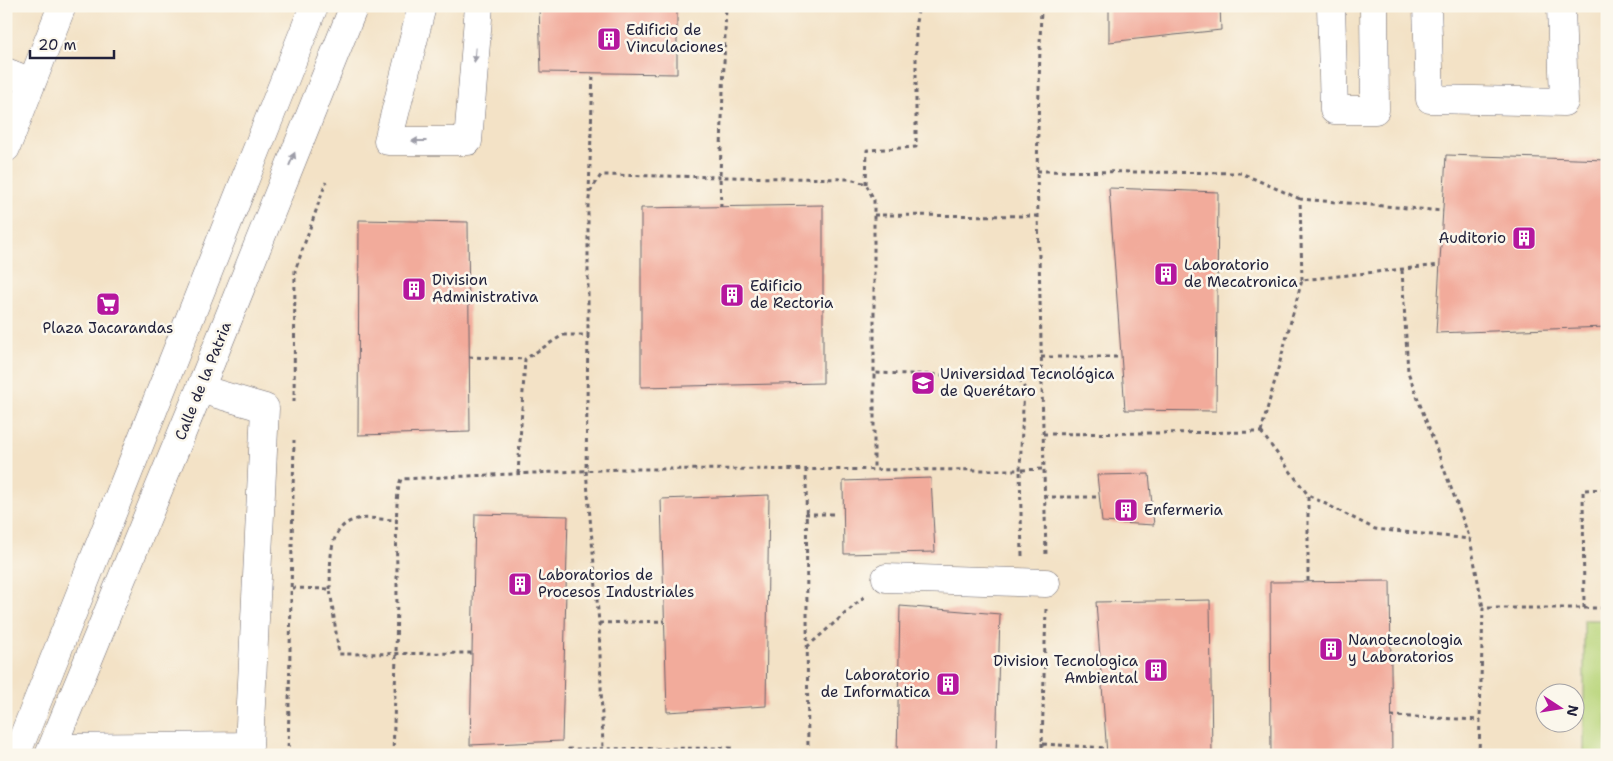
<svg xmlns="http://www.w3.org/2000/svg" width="1613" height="761" viewBox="0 0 1613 761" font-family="'Shantell Sans',sans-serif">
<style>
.green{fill:#b9d57b;stroke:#6e7c5b}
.building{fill:#f2ab9b}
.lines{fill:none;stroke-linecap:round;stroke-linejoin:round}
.minor-casing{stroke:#6b656c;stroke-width:29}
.path{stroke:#6b656c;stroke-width:3;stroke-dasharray:4 4;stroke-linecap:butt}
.minor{stroke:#fff;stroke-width:28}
.oneway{fill:#9c9ca7}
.labels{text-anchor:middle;stroke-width:5;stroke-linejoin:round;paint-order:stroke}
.poi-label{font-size:15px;fill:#22223b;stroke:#fbf7ec;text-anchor:start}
.street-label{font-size:15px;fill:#22223b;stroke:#fbf7ec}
</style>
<rect width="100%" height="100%" fill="#fbf7ec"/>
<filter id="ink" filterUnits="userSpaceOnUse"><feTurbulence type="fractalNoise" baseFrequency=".02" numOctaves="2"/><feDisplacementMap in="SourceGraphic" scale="10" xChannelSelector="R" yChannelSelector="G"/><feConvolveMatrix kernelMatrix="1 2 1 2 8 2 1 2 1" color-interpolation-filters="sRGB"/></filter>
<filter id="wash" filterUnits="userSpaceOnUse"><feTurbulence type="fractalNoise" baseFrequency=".0096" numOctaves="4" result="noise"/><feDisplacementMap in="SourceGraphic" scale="20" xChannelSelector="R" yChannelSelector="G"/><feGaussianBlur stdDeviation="1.12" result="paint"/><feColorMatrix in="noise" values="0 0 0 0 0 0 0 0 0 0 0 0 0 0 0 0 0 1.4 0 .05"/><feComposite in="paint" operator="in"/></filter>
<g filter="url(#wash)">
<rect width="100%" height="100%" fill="#f3e2c6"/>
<path class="green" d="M 1584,620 L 1607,620 L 1607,755 L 1584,755 Z"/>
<g id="blocks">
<path class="building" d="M 539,6 L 677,6 L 677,74 L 541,72 Z
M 1109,6 L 1220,6 L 1221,30 L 1109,42 Z
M 1446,155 L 1607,160 L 1607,327 L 1436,333 Z
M 1109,188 L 1218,192 L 1216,411 L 1125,410 Z
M 823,205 L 823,383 L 641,387 L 641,208 Z
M 359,220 L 468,222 L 470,432 L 358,435 Z
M 1149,474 L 1154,525 L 1102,522 L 1097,475 Z
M 931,478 L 935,552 L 844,554 L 843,481 Z
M 769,495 L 766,706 L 667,712 L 661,499 Z
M 475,514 L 568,516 L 562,741 L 470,745 Z
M 1390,581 L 1392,755 L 1271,755 L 1270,582 Z
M 1210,600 L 1212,755 L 1107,755 L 1096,602 Z
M 900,606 L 1000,614 L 996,755 L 897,755 Z"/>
</g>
</g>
<g filter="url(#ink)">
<use href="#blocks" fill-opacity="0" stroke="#6b656c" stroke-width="1"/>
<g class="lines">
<g class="minor-casing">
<path id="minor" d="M 422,6 L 388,141 L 468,141 L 479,6
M 1331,6 L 1334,110 L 1375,110 L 1374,6
M 1427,6 L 1430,99 L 1564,102 L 1561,6
M 6,72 L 32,82
M 6,148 L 62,6
M 886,578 L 1046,583
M 52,748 L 249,746 L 265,408 L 200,389
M 16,755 L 314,6
M 49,755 L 200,389 L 354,6"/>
</g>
<path class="path" d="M 1041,6 L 1037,171 L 1046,556
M 1037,171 L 1241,173 L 1300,199
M 866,184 L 867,150 L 916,147 L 916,22 L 919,6
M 589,193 L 593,73
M 721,207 L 720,176 L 726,6
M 874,215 L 1038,216
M 1402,270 L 1408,372 L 1470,539 L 1483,608
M 1302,280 L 1300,199 L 1443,211
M 588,335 L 586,470 L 599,623 L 603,749
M 469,357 L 525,359
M 1041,357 L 1120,357
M 294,402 L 295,271 L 326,182
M 1261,432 L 1302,280 L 1440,265
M 1261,432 L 1308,495 L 1375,529 L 1470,539
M 1043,434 L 1261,432
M 806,469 L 808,755
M 518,474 L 525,359 L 563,335 L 588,335 L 588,206 L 590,192 L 601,175 L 850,179 L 866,184 L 874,200 L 874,373
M 1044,497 L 1099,497
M 805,514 L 836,514
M 1022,556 L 1020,470 L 1043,469
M 1308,581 L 1308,495
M 292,588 L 330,589 L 339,654 L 472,653
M 330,589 C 331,567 326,528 354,520 C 367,516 383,520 397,520
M 1584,608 L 1583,490 L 1607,489
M 1046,609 L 1042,744 L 1107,748
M 599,623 L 664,621
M 807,647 L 866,595
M 1391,716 L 1480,720
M 288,755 L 294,440
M 393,755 C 395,694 397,634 397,574 C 397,552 394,497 401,479 L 623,469 L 1020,470 L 1024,387 L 1018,377 L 874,373 L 874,469
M 562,755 L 569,749 L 732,748 L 732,755
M 1042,755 L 1042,742
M 1479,755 L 1483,608 L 1607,608"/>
<use href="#minor" class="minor"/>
</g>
<defs><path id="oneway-solid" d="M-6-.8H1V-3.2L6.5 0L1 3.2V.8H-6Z" transform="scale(1.25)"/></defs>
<g class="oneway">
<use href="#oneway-solid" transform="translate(475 55) rotate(95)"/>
<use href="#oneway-solid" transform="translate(419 141) rotate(-180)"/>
<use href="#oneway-solid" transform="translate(292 159) rotate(-67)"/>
</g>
</g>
<defs>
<g id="building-square" transform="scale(1.25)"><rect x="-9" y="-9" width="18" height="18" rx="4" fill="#b5179e" stroke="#fbf7ec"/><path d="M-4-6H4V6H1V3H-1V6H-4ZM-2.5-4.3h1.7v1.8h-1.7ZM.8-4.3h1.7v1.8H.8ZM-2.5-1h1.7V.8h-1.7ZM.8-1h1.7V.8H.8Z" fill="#fff"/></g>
<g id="supermarket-square" transform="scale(1.25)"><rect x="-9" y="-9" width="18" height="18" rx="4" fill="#b5179e" stroke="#fbf7ec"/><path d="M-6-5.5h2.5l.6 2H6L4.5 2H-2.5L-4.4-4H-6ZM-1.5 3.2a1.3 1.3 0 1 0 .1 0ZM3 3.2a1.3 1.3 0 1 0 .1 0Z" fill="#fff"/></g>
<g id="university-square" transform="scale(1.25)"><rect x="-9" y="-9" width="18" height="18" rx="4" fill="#b5179e" stroke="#fbf7ec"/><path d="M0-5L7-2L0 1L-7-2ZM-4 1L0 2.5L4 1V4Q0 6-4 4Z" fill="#fff"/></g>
</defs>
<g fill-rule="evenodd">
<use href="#building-square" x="609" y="39"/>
<use href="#building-square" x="1524" y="238"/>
<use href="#building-square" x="1166" y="274"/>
<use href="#building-square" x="414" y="289"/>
<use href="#building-square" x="732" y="295"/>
<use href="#supermarket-square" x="108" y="304"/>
<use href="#university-square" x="923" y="383"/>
<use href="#building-square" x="1126" y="510"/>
<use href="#building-square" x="520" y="584"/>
<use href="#building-square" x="1331" y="649"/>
<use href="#building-square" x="1156" y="670"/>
<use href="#building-square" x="948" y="684"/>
</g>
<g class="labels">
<g class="poi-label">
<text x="626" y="35">Edificio de<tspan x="626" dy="17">Vinculaciones</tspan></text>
<text x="1506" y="243" text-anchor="end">Auditorio</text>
<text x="1184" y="270">Laboratorio<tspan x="1184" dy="17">de Mecatronica</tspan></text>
<text x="432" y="285">Division<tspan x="432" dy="17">Administrativa</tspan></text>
<text x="750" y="291">Edificio<tspan x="750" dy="17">de Rectoria</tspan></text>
<text x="108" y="333" text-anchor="middle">Plaza Jacarandas</text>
<text x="940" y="379">Universidad Tecnológica<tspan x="940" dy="17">de Querétaro</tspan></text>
<text x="1144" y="515">Enfermeria</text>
<text x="538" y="580">Laboratorios de<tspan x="538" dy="17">Procesos Industriales</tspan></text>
<text x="1348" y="645">Nanotecnologia<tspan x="1348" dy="17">y Laboratorios</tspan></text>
<text x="1138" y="666" text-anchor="end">Division Tecnologica<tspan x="1138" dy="17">Ambiental</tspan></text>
<text x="930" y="680" text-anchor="end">Laboratorio<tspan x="930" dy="17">de Informatica</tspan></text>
</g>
<g class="street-label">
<text transform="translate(203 381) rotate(-68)" y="5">Calle de la Patria</text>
</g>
</g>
<rect width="1613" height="761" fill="none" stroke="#fbf7ec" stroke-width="25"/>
<g transform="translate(1560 708) rotate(102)"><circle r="24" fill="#fbf7ec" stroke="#a4a2a5"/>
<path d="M0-4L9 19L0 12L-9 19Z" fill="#b5179e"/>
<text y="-8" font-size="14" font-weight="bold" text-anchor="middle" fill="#22223b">N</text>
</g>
<path d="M30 50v8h84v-8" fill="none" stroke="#22223b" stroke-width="2.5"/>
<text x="38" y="50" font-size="15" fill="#22223b" stroke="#fbf7ec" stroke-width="4" paint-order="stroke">20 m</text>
</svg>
